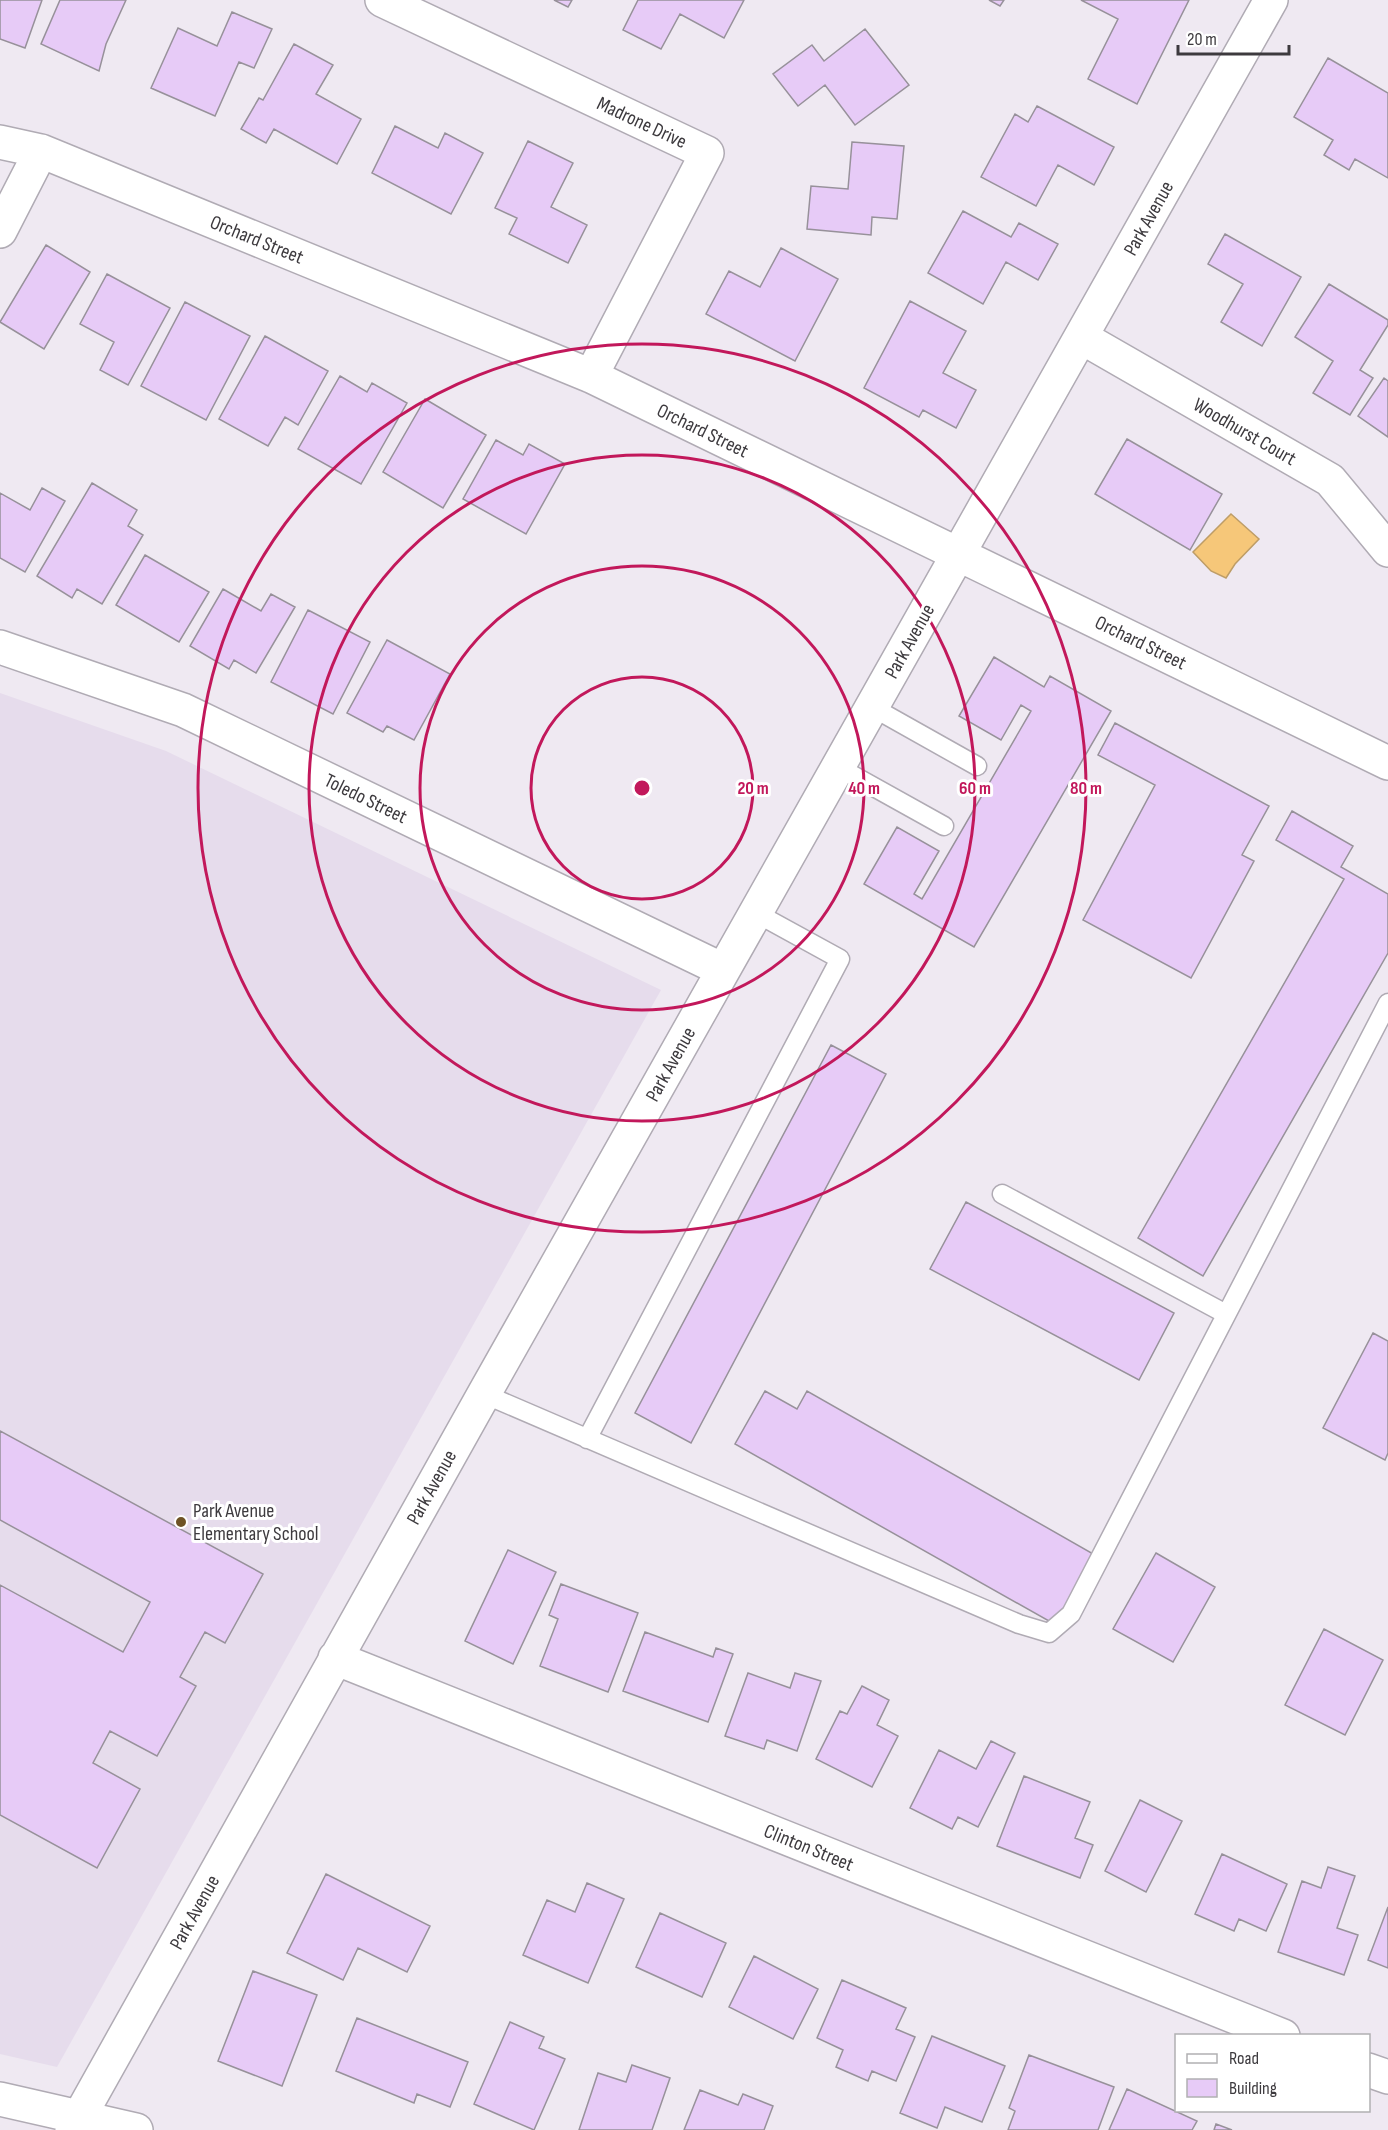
<svg xmlns="http://www.w3.org/2000/svg" width="1388" height="2130" viewBox="0 0 1388 2130" font-family="'Sofia Sans Condensed',sans-serif">
<style>
.built{fill:#e6dcec}
.water{fill:#f6c779;stroke:#be9d67;stroke-width:1.5}
.building{fill:#e7cbf7;stroke:#97919a;stroke-width:1.5}
.lines{fill:none;stroke-linecap:round;stroke-linejoin:round}
.lane-casing{stroke:#b0abb4;stroke-width:21}
.street-casing{stroke:#b0abb4;stroke-width:36}
.lane{stroke:#fff;stroke-width:18}
.street{stroke:#fff;stroke-width:33}
.ring{fill:none;stroke:#c2185b;stroke-width:3}
.poi-dot{fill:#6e5325;stroke:#fff;stroke-width:2}
.labels{text-anchor:middle;stroke-width:6;stroke-linejoin:round;paint-order:stroke}
.street-label{font-size:20px;fill:#3d3a3e;stroke:#fff}
.poi-label{font-size:20px;fill:#3d3a3e;stroke:#fff;text-anchor:start}
.centre{fill:#c2185b;stroke:#fff;stroke-width:3}
.ring-label{font-size:18px;text-anchor:middle;font-weight:bold;fill:#c2185b;stroke:#fff;stroke-width:6;stroke-linejoin:round;paint-order:stroke}
</style>
<rect width="100%" height="100%" fill="#efe9f2"/>
<path class="built" d="M 0,693 L 166,751 L 661,990 L 57,2067 L 0,2054 Z"/>
<path class="water" d="M 1231,514 L 1259,539 L 1235,564 L 1226,578 L 1211,571 L 1193,552 Z"/>
<path class="building" d="M 0,0 L 42,0 L 25,48 L 0,39 Z
M 60,0 L 126,0 L 106,44 L 99,71 L 41,44 Z
M 554,0 L 572,0 L 568,7 Z
M 638,0 L 744,0 L 724,38 L 680,14 L 661,49 L 623,30 Z
M 989,0 L 1004,0 L 1000,6 Z
M 1081,0 L 1189,0 L 1137,104 L 1088,79 L 1118,19 Z
M 232,12 L 272,29 L 254,68 L 239,62 L 215,116 L 151,88 L 178,28 L 217,46 Z
M 865,29 L 909,85 L 855,125 L 825,85 L 798,106 L 773,74 L 812,45 L 824,61 Z
M 294,44 L 333,65 L 316,94 L 361,119 L 337,164 L 274,129 L 266,143 L 241,129 L 259,98 L 263,100 Z
M 1328,58 L 1388,93 L 1388,178 L 1355,159 L 1349,170 L 1324,155 L 1333,140 L 1294,117 Z
M 1037,106 L 1114,147 L 1094,185 L 1058,165 L 1036,206 L 981,177 L 1015,114 L 1028,122 Z
M 395,126 L 438,148 L 445,133 L 483,153 L 451,214 L 372,173 Z
M 528,141 L 573,163 L 551,207 L 587,225 L 568,263 L 509,234 L 517,218 L 495,208 Z
M 852,142 L 904,146 L 897,219 L 872,217 L 871,235 L 807,229 L 811,186 L 848,189 Z
M 963,211 L 1011,237 L 1019,223 L 1058,244 L 1038,280 L 1006,262 L 983,304 L 928,273 Z
M 1225,234 L 1301,277 L 1262,346 L 1221,322 L 1243,284 L 1208,264 Z
M 46,245 L 90,272 L 44,349 L 0,322 Z
M 781,248 L 838,279 L 795,361 L 706,314 L 729,271 L 760,287 Z
M 107,274 L 170,308 L 128,385 L 100,370 L 114,342 L 80,324 Z
M 1329,284 L 1388,320 L 1388,325 L 1360,370 L 1373,378 L 1350,415 L 1313,393 L 1333,361 L 1295,337 Z
M 910,301 L 966,331 L 943,373 L 976,390 L 956,428 L 923,410 L 919,417 L 864,388 Z
M 185,302 L 250,336 L 206,420 L 141,386 Z
M 265,336 L 328,371 L 298,425 L 285,417 L 268,446 L 219,419 Z
M 340,376 L 367,392 L 372,383 L 407,403 L 361,484 L 298,449 Z
M 1384,378 L 1388,381 L 1388,437 L 1358,416 Z
M 425,399 L 486,435 L 443,508 L 383,472 Z
M 1127,439 L 1222,494 L 1190,550 L 1095,494 Z
M 496,440 L 523,455 L 529,444 L 565,464 L 526,534 L 463,499 Z
M 92,483 L 137,510 L 128,526 L 143,535 L 102,604 L 77,589 L 72,598 L 37,576 Z
M 42,488 L 65,501 L 25,572 L 0,558 L 0,493 L 30,510 Z
M 145,555 L 209,592 L 179,642 L 116,605 Z
M 223,589 L 261,611 L 271,594 L 295,607 L 256,673 L 234,660 L 229,669 L 190,646 Z
M 308,610 L 370,642 L 333,714 L 271,682 Z
M 387,640 L 450,674 L 414,740 L 387,726 L 383,732 L 347,713 Z
M 994,657 L 1044,687 L 1050,676 L 1111,711 L 974,947 L 864,884 L 897,827 L 939,851 L 914,894 L 922,899 L 1031,711 L 1021,705 L 1001,740 L 959,716 Z
M 1115,723 L 1269,806 L 1242,855 L 1254,861 L 1191,978 L 1083,920 L 1155,785 L 1098,755 Z
M 1292,811 L 1353,846 L 1341,867 L 1388,894 L 1388,953 L 1203,1276 L 1138,1238 L 1344,879 L 1276,840 Z
M 831,1045 L 886,1074 L 691,1443 L 635,1413 Z
M 966,1202 L 1174,1313 L 1139,1380 L 930,1269 Z
M 1373,1333 L 1388,1341 L 1388,1453 L 1385,1460 L 1323,1428 Z
M 765,1391 L 797,1409 L 807,1391 L 1095,1555 L 1056,1625 L 735,1444 Z
M 0,1431 L 263,1574 L 225,1643 L 205,1632 L 180,1677 L 196,1686 L 157,1756 L 110,1731 L 93,1763 L 140,1789 L 97,1868 L 0,1815 L 0,1585 L 123,1652 L 150,1602 L 0,1520 Z
M 508,1550 L 556,1572 L 513,1664 L 465,1641 Z
M 1156,1553 L 1215,1587 L 1173,1662 L 1113,1629 Z
M 561,1584 L 638,1613 L 608,1692 L 540,1666 L 558,1619 L 549,1615 Z
M 1324,1629 L 1383,1660 L 1345,1735 L 1285,1705 Z
M 645,1632 L 713,1657 L 716,1648 L 733,1654 L 708,1722 L 623,1691 Z
M 748,1673 L 790,1688 L 795,1673 L 821,1681 L 797,1751 L 767,1740 L 764,1749 L 725,1736 Z
M 862,1686 L 889,1700 L 877,1725 L 898,1736 L 872,1787 L 816,1759 L 840,1711 L 847,1714 Z
M 991,1741 L 1015,1753 L 978,1827 L 958,1817 L 952,1829 L 910,1808 L 939,1750 L 976,1769 Z
M 1024,1776 L 1090,1802 L 1075,1838 L 1093,1845 L 1080,1878 L 997,1846 Z
M 1140,1800 L 1182,1821 L 1146,1892 L 1105,1871 Z
M 1222,1854 L 1287,1884 L 1266,1931 L 1239,1919 L 1234,1931 L 1195,1914 Z
M 1328,1867 L 1355,1876 L 1337,1928 L 1358,1935 L 1344,1975 L 1278,1952 L 1302,1881 L 1321,1888 Z
M 326,1874 L 430,1926 L 407,1972 L 358,1948 L 343,1980 L 287,1953 Z
M 587,1883 L 624,1899 L 588,1983 L 523,1955 L 547,1900 L 575,1912 Z
M 1388,1907 L 1388,1968 L 1368,1960 Z
M 660,1913 L 726,1943 L 702,1997 L 636,1967 Z
M 754,1956 L 818,1989 L 793,2039 L 729,2007 Z
M 253,1971 L 317,1995 L 282,2086 L 218,2061 Z
M 842,1980 L 906,2008 L 896,2029 L 915,2037 L 896,2081 L 872,2071 L 868,2081 L 836,2067 L 843,2050 L 817,2038 Z
M 357,2018 L 468,2062 L 450,2107 L 417,2094 L 414,2103 L 336,2071 Z
M 510,2022 L 544,2037 L 539,2048 L 565,2059 L 534,2130 L 474,2104 Z
M 932,2036 L 1005,2066 L 982,2122 L 945,2107 L 937,2128 L 900,2113 Z
M 1029,2055 L 1114,2087 L 1098,2130 L 1008,2130 L 1015,2111 L 1009,2108 Z
M 632,2065 L 670,2078 L 652,2130 L 579,2130 L 598,2073 L 626,2082 Z
M 1127,2089 L 1197,2121 L 1192,2130 L 1109,2130 Z
M 700,2090 L 738,2105 L 743,2094 L 773,2106 L 764,2130 L 684,2130 Z
M 1216,2124 L 1232,2130 L 1214,2130 Z"/>
<g class="lines">
<g class="lane-casing">
<path id="lane" d="M 872,707 L 977,766
M 838,767 L 944,826
M 1002,1194 L 1226,1314
M 484,1394 L 1019,1624 L 1049,1633 L 1071,1614 L 1388,1003
M 587,1439 L 840,959 L 756,913"/>
</g>
<g class="street-casing">
<path id="street" d="M 382,0 L 707,153 L 591,376
M 0,142 L 41,151 L 591,376 L 1388,763
M 0,231 L 41,151
M 1081,337 L 1330,480 L 1388,550
M 0,647 L 183,710 L 723,970
M 335,1658 L 1283,2036
M 1368,2070 L 1388,2077
M 0,2099 L 136,2130
M 72,2130 L 484,1394 L 1271,0"/>
</g>
<use href="#lane" class="lane"/>
<use href="#street" class="street"/>
</g>
<g class="ring">
<circle cx="642" cy="788" r="111"/>
<circle cx="642" cy="788" r="222"/>
<circle cx="642" cy="788" r="333"/>
<circle cx="642" cy="788" r="444"/>
</g>
<circle class="poi-dot" cx="181" cy="1522" r="6"/>
<g class="labels">
<g class="street-label">
<text transform="translate(642 122) rotate(25)" y="7">Madrone Drive</text>
<text transform="translate(1148 218) rotate(-61)" y="7">Park Avenue</text>
<text transform="translate(257 239) rotate(22)" y="7">Orchard Street</text>
<text transform="translate(703 430) rotate(26)" y="7">Orchard Street</text>
<text transform="translate(1245 431) rotate(30)" y="7">Woodhurst Court</text>
<text transform="translate(909 641) rotate(-61)" y="7">Park Avenue</text>
<text transform="translate(1141 642) rotate(26)" y="7">Orchard Street</text>
<text transform="translate(366 798) rotate(26)" y="7">Toledo Street</text>
<text transform="translate(670 1064) rotate(-61)" y="7">Park Avenue</text>
<text transform="translate(431 1487) rotate(-61)" y="7">Park Avenue</text>
<text transform="translate(809 1847) rotate(22)" y="7">Clinton Street</text>
<text transform="translate(194 1912) rotate(-61)" y="7">Park Avenue</text>
</g>
<g class="poi-label">
<text x="193" y="1517">Park Avenue<tspan x="193" dy="23">Elementary School</tspan></text>
</g>
</g>
<circle cx="642" cy="788" r="9" class="centre"/>
<g class="ring-label">
<text x="753" y="794">20 m</text>
<text x="864" y="794">40 m</text>
<text x="975" y="794">60 m</text>
<text x="1086" y="794">80 m</text>
</g>
<rect x="1175" y="2034" width="195" height="78" fill="#ffffff" stroke="#b1b0b2" stroke-width="1.5"/>
<rect x="1187" y="2054" width="30" height="9" fill="#ffffff" stroke="#b1b0b2" stroke-width="1.5"/>
<text x="1229" y="2064" font-size="18" fill="#3d3a3e">Road</text>
<rect x="1187" y="2079" width="30" height="18" fill="#e7cbf7" stroke="#b1b0b2" stroke-width="1.5"/>
<text x="1229" y="2094" font-size="18" fill="#3d3a3e">Building</text>
<path d="M1178 45v9h111v-9" fill="none" stroke="#3d3a3e" stroke-width="3"/>
<text x="1187" y="45" font-size="18" fill="#3d3a3e" stroke="#ffffff" stroke-width="4.5" paint-order="stroke">20 m</text>
</svg>
